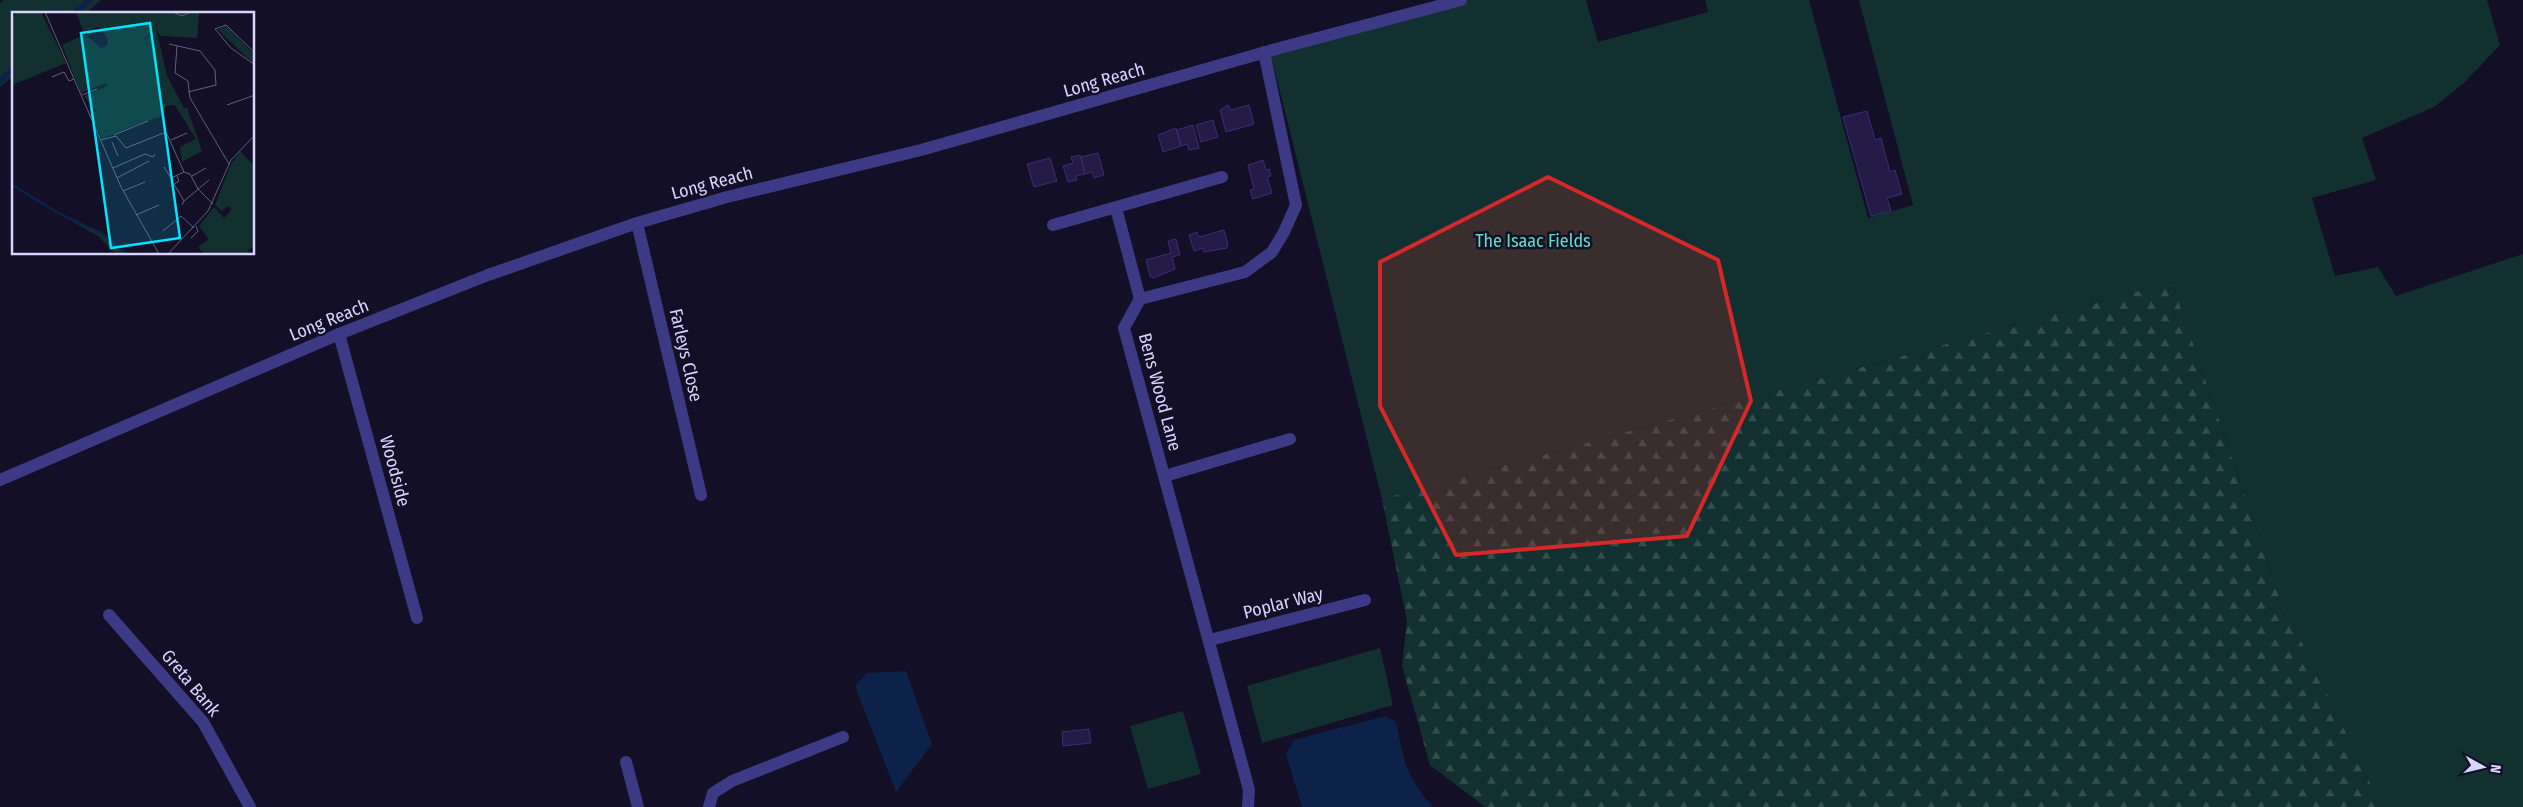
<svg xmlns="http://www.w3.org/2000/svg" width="2523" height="807" viewBox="0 0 2523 807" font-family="'Fira Sans Condensed',sans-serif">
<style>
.green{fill:#12302f}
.forest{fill:url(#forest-firs)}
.water{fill:#0c2248}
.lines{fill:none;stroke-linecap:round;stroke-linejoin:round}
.stream{stroke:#0c2248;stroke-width:5.5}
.building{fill:#241b47;stroke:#3b2d73}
.minor{stroke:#3d3a85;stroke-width:12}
.tertiary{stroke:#3d3a85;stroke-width:12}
.marked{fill:#d62828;fill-opacity:0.2;stroke:#d62828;stroke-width:4;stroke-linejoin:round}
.labels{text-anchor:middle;stroke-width:5;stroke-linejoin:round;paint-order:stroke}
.street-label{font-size:18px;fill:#d9d4ff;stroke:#130f26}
.park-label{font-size:18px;fill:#5fe0c0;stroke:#130f26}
.inset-river{fill:none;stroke:#0c2248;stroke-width:2.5}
.inset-road{fill:none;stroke:#625e7d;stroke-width:1}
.view{fill:#00e5ff;fill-opacity:0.15;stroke:#00e5ff;stroke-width:2.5}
.inset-edge{fill:none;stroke:#d9d4ff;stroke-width:2.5}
</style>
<defs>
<pattern id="forest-firs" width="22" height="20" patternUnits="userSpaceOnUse" patternTransform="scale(1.25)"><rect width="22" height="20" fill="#12302f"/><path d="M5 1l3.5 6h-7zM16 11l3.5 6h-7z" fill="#344d4e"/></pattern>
</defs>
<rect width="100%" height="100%" fill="#130f26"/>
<path class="green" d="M 4,0 L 101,0 L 85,14 L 14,14 L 14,75 L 0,87 L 0,3 Z
M 1461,0 L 1586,0 L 1598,42 L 1708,12 L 1705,0 L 1809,0 L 1868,218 L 1913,205 L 1859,0 L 2487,0 L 2500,45 L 2464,83 L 2434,107 L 2362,138 L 2376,180 L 2312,198 L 2335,276 L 2378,267 L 2396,296 L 2523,254 L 2523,807 L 2382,807 L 2279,595 L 2172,282 L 1382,499 L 1273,64 L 1264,52 Z
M 1380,648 L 1393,705 L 1262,743 L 1247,686 Z
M 1183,711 L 1201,774 L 1148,789 L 1130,726 Z"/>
<path class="forest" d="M 2172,282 L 2279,595 L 2382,807 L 1485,807 L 1430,765 L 1402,666 L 1407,621 L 1382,499 Z"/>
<path class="water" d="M 906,671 L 932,744 L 896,792 L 855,686 L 867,673 Z
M 1385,716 L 1396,722 C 1404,759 1405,777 1432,805 L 1431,807 L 1302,807 L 1286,754 L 1294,740 Z"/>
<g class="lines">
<path class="stream" d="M 74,14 L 90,0
M 0,81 L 14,68"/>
</g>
<path class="building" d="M 1228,105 L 1231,110 L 1249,105 L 1254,124 L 1226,132 L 1220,110 Z
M 1867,111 L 1875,140 L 1881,138 L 1890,172 L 1895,170 L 1902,194 L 1887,198 L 1891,211 L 1871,216 L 1843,117 Z
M 1213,120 L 1218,137 L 1201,142 L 1196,125 Z
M 1193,125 L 1199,148 L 1189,150 L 1187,144 L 1181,146 L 1177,130 Z
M 1176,128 L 1181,146 L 1163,152 L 1158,135 Z
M 1098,153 L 1104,175 L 1094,178 L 1092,172 L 1085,174 L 1081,157 Z
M 1080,155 L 1085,174 L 1076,176 L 1077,180 L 1068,182 L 1063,166 L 1073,163 L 1071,157 Z
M 1050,158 L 1057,181 L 1034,187 L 1027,164 Z
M 1263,160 L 1266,170 L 1269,169 L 1271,176 L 1267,177 L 1272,193 L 1253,199 L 1250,190 L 1254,189 L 1248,165 Z
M 1224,230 L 1228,245 L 1227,248 L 1204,252 L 1203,248 L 1194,251 L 1189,235 L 1197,232 L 1199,237 Z
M 1176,239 L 1180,255 L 1172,257 L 1175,269 L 1153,278 L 1150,276 L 1146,260 L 1171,253 L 1168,241 Z
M 1089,729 L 1091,743 L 1063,746 L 1062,732 Z"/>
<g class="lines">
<path class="minor" d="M 1116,208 L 1140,299
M 637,223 L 701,495
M 1053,225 L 1222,177
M 339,334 L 417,618
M 1165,476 L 1290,439
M 109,615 L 203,722 L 250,807
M 1210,640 L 1365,600
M 626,762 L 638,807
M 709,807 L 713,793 L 732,781 L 843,737
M 1248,807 L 1249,790 L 1124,328 L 1140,299 L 1245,272 L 1272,252 L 1284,232 L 1296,205 L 1264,52"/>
<path class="tertiary" d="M 0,480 L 339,334 L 488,275 L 637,223 L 727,197 L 921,150 L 1276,49 L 1461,0"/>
</g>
<path class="marked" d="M 1548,177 L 1718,260 L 1751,401 L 1687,536 L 1456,555 L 1380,406 L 1380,262 Z"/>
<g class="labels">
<g class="street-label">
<text transform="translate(1104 80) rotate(-16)" y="6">Long Reach</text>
<text transform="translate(712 183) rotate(-15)" y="6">Long Reach</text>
<text transform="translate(329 320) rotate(-22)" y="6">Long Reach</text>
<text transform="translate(686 355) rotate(77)" y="6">Farleys Close</text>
<text transform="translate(1160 392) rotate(75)" y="6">Bens Wood Lane</text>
<text transform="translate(395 471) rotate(75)" y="6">Woodside</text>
<text transform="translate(1283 603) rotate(-14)" y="6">Poplar Way</text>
<text transform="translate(191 683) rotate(50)" y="6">Greta Bank</text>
</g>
<g class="park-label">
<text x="1533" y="247">The Isaac Fields</text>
</g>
</g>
<g transform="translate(12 12)">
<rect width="242" height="242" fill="#130f26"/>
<path d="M 6,0 L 29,0 L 54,51 L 0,73 L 0,5 ZM 64,0 L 187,0 L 185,26 L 148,24 L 144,17 L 123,34 L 98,47 L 126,112 L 90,127 L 78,102 L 84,99 L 72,84 L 95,74 L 94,71 L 69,81 L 50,33 L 73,22 L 89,36 L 95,33 L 96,28 L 90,17 L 85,15 L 72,21 ZM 214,14 L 242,42 L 242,52 L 206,18 ZM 202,195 L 212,206 L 220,197 L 242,212 L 242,234 L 236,238 L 239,242 L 192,242 L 186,235 L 197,227 L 187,214 ZM 59,209 L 90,220 L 115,242 L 104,242 L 86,224 Z" fill="#12302f"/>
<path d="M 183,0 L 187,0 L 185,26 L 150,23 L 164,10 L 176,9 ZM 144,16 L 155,64 L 172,96 L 175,96 L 190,139 L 170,150 L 168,135 L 184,127 L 163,93 L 154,94 L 148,105 L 126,112 L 98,47 L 140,23 ZM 228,139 L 242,154 L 242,213 L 215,194 L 210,199 L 203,193 L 219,152 Z" fill="#12302f"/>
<path class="inset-river" d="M 0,173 L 48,202 L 91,222 L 115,242"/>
<path class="inset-road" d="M 33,0 L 109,175 L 147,242M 161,0 L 170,4 L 178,0M 157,32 L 188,39 L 203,58 L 204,73 L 176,80M 165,34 L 163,61 L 176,69 L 178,86 L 217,152M 243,41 L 214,13 L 203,17 L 219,36 L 243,53M 40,65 L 52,60 L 57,69 L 62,67M 70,83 L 85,77M 215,93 L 243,83M 102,123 L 136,109M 89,128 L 104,124 L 114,136 L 154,120 L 172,160M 159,128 L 175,121M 100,130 L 106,144M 152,155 L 159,166 L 172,160M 101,156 L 133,142 L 141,145 L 143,142M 172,160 L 178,162 L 186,177 L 201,192M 165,164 L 167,169 L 162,172 L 172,189 L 170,193M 180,164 L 194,156M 105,166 L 137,149M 111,179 L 133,170M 172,189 L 197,168M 124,203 L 147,193M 151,219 L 169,204 L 182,216M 179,226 L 186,219 L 184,214M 156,242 L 196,199 L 219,148 L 243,123"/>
<path class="view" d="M 138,11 L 168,226 L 99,236 L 69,21 Z"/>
<rect width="242" height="242" class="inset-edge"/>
</g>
<g transform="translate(2483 767) rotate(98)" stroke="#130f26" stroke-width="4" paint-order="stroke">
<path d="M0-4L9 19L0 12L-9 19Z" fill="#d9d4ff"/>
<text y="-8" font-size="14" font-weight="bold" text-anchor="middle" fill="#d9d4ff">N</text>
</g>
</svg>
